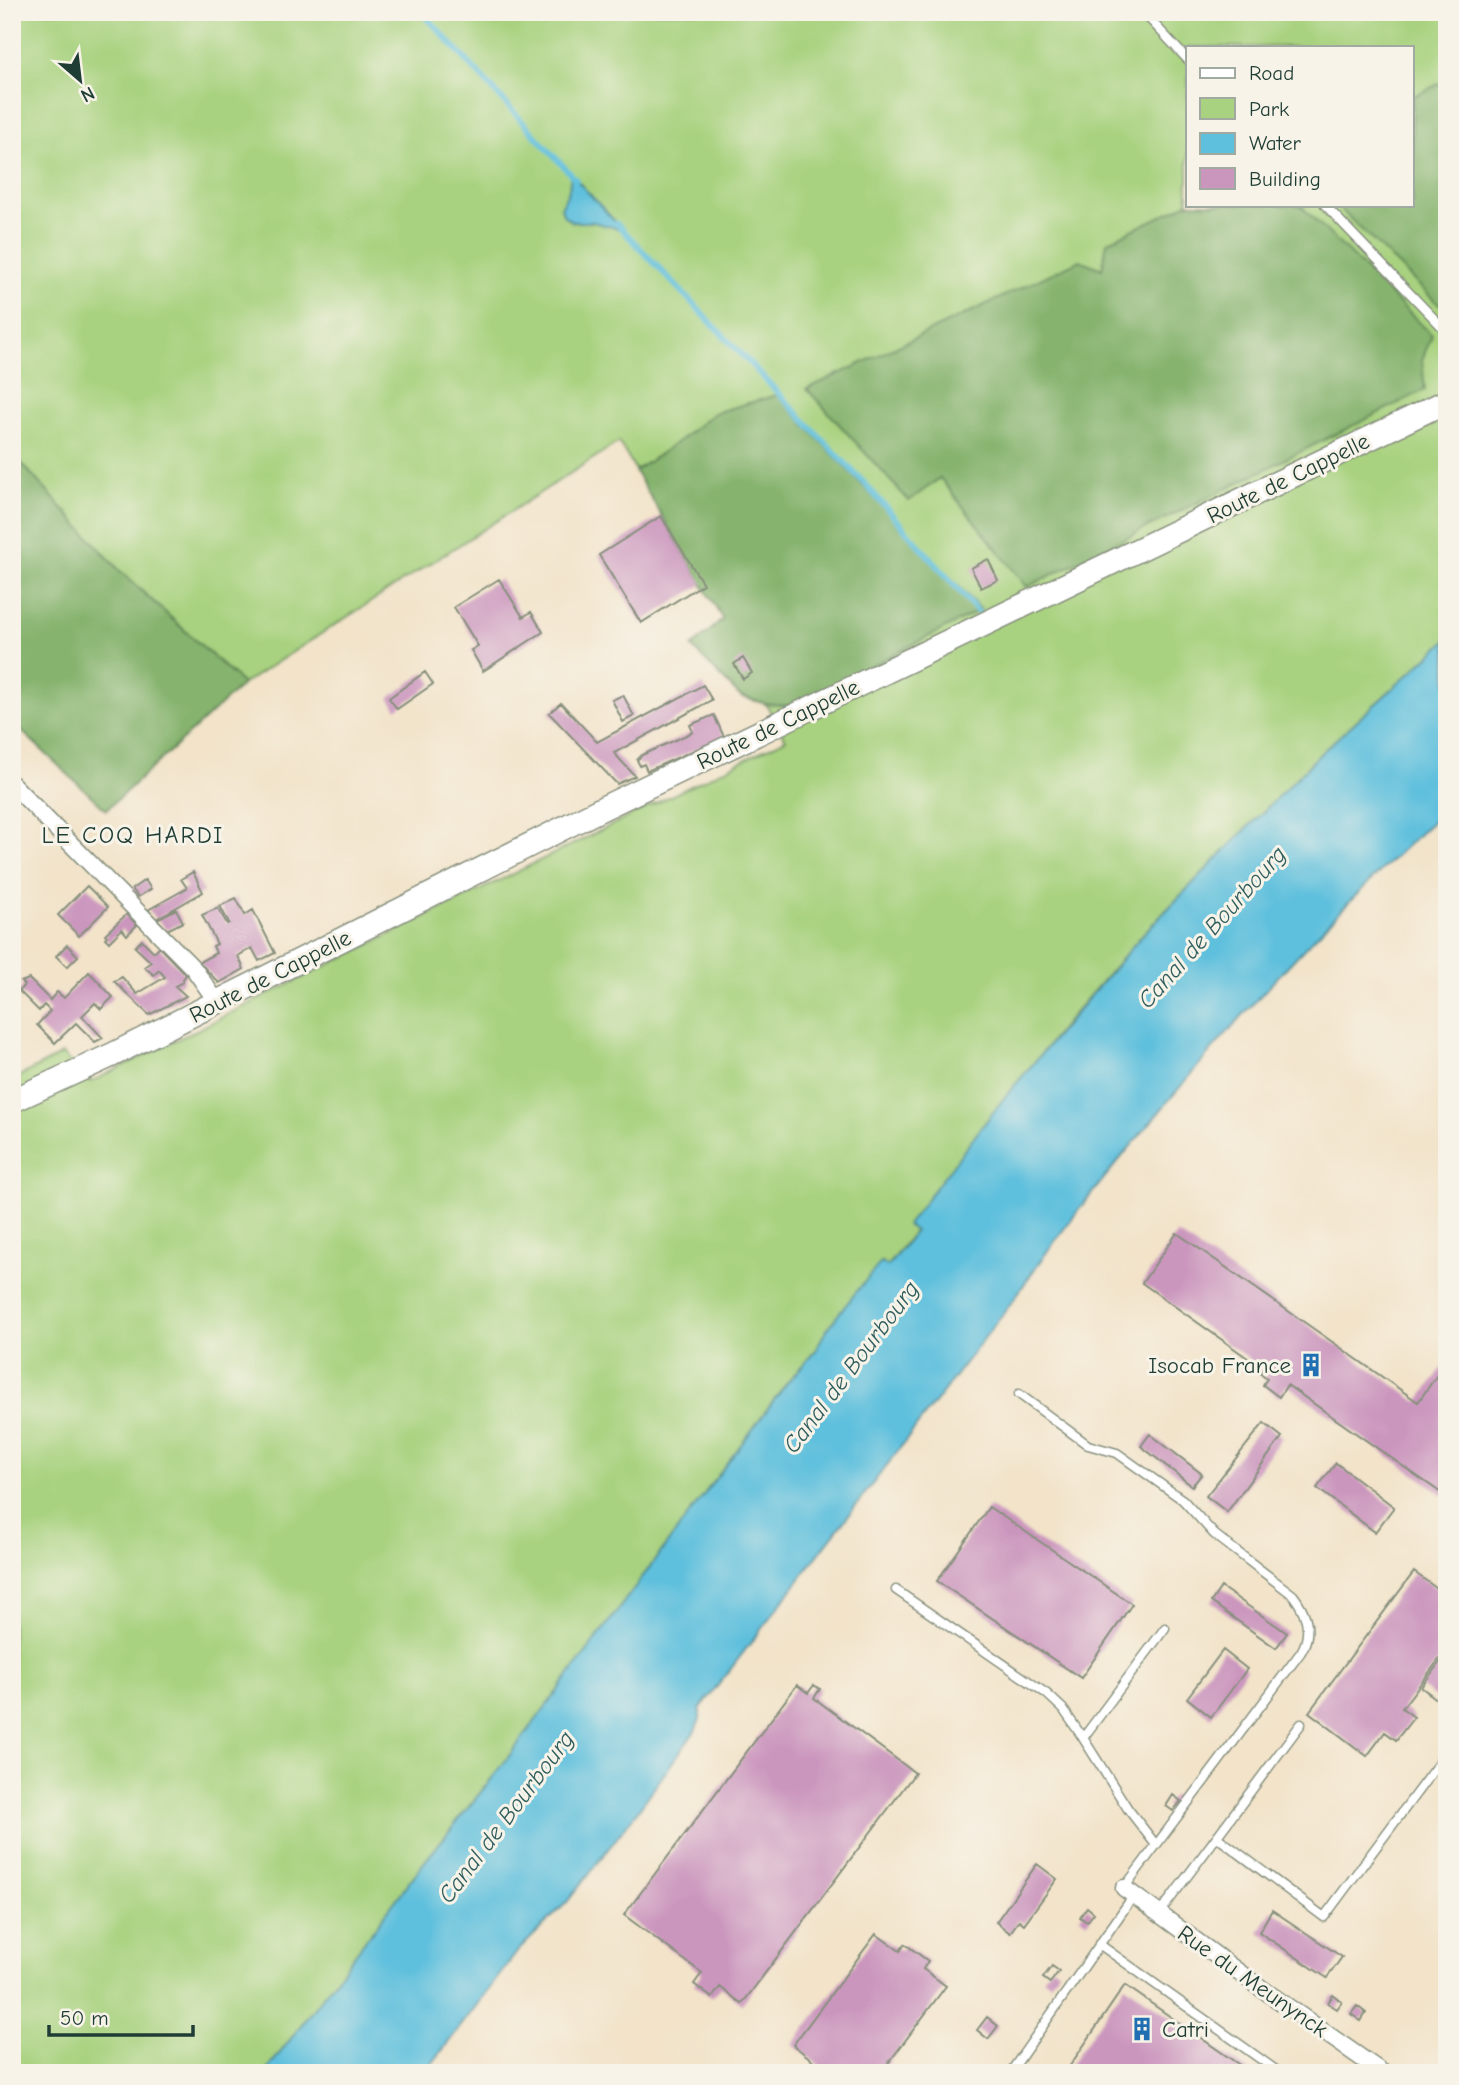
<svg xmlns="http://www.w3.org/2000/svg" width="1459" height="2085" viewBox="0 0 1459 2085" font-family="'Comic Neue',sans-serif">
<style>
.green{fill:#a8d27f;stroke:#64885a;stroke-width:2;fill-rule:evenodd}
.forest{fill:#86b46e;stroke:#527851;stroke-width:2}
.water{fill:#5fc0dd;stroke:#3f7e88;stroke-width:2}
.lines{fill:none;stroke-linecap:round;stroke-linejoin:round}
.stream{stroke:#5fc0dd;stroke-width:6}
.building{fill:#cb96be}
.service-casing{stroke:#88907e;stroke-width:11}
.minor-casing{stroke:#88907e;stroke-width:19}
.secondary-casing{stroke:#88907e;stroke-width:26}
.service{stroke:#fff;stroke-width:8}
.minor{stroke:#fff;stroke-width:16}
.secondary{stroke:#fff;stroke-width:23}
.labels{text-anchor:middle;stroke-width:6;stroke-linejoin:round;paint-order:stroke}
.street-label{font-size:23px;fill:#1f3d34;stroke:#f7f3e8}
.poi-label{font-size:23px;fill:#1f3d34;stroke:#f7f3e8;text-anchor:end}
.neighbourhood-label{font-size:24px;letter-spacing:2px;fill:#1f3d34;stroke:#f7f3e8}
.water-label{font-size:24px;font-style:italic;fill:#2f5e5e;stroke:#f7f3e8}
</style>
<rect width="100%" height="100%" fill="#f7f3e8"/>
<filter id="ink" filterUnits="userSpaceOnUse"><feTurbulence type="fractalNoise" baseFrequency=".0143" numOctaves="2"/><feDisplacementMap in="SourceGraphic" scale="14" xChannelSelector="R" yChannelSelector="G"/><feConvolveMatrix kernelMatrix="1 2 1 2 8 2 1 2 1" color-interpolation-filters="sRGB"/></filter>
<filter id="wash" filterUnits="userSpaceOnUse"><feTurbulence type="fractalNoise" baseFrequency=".00686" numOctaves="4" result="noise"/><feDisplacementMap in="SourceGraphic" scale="28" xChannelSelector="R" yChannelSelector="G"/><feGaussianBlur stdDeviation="1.57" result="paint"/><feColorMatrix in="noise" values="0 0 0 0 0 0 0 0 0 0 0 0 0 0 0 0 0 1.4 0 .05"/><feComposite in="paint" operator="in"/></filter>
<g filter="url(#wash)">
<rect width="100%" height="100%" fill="#f2e3c9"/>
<path class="green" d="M 12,12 L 1447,12 L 1447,640 L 1323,751 L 1143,934 L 1065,1024 L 908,1224 L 915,1230 L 887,1266 L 882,1262 L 817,1349 L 787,1383 L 498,1771 L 426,1860 L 265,2073 L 12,2073 L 12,1080 L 62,1054 L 91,1082 L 786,739 L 766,704 L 740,696 L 692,647 L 723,619 L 619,442 L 243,684 L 120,571 L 12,453 ZM 1188,47 L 1412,47 L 1412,205 L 1188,205 Z"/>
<path class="forest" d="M 1447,80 L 1447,306 L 1437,303 L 1336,205 L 1412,205 L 1412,97 Z
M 1188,203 L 1300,205 L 1432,335 L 1422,360 L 1425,390 L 1027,587 L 940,478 L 909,501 L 807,389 L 1080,260 L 1102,269 L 1107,242 Z
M 777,395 L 981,610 L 792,706 L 766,704 L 740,696 L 692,647 L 723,619 L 635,471 L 680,440 L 714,413 Z
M 12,453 L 120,571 L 243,684 L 106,810 L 12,722 Z"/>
<path class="water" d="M 571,174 L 623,230 L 593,222 L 573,222 L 564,216 L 561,208 L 569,190 Z
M 1447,640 L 1447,808 C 1339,907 1238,1016 1145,1129 C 1099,1184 1054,1238 1015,1298 L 700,1709 L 700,1719 L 695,1731 L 636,1813 L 567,1902 L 518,1951 L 425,2073 L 265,2073 L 426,1860 L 498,1771 L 787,1383 L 817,1349 C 821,1331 867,1280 881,1262 L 888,1266 L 915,1231 L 907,1225 L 1004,1098 L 1143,934 L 1323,751 Z"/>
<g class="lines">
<path class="stream" d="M 422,12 L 576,180
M 617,224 L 866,485 L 978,612"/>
</g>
<g id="blocks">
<path class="building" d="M 661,516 L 703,584 L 641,623 L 599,555 Z
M 988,559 L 998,580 L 981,588 L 971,568 Z
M 499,579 L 523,617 L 531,612 L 543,632 L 483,671 L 471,650 L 478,646 L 454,607 Z
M 743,658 L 752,673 L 743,679 L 734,664 Z
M 425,672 L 433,684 L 397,709 L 389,698 Z
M 703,685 L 712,700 L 614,753 L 635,776 L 617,784 L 549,713 L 561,703 L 597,742 Z
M 623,695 L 634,716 L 623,722 L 612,700 Z
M 714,715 L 724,737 L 647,771 L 644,764 L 640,766 L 637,760 L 642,755 L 693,732 L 690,725 Z
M 193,872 L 203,892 L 156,919 L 148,910 L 187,888 L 181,879 Z
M 145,880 L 151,889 L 138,897 L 132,889 Z
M 87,886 L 108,907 L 79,936 L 58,915 Z
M 236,898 L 245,915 L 253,910 L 275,953 L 259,961 L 252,948 L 238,956 L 244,969 L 219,983 L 199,962 L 216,953 L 213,946 L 217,944 L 202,915 L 218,908 L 227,924 L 229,923 L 220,906 Z
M 176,909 L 183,922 L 167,930 L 157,919 Z
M 127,914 L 137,925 L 127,935 L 122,929 L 109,942 L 105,938 L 107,936 L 105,934 Z
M 142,940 L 154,952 L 159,947 L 186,975 L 183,979 L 183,982 L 175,986 L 186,996 L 149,1015 L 114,981 L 122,977 L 137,994 L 165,977 L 159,970 L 154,975 L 144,967 L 151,962 L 135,947 Z
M 67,945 L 78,956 L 67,967 L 56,956 Z
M 89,972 L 113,997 L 101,1009 L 95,1003 L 82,1016 L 103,1038 L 95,1042 L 76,1023 L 55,1043 L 37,1025 L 50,1011 L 44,1005 L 39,1011 L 19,991 L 24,985 L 21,982 L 29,979 L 50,1000 L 57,992 L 64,998 Z
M 1177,1233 L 1418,1402 L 1447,1361 L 1447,1497 L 1287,1385 L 1279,1397 L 1263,1385 L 1267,1378 L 1260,1373 L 1263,1369 L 1142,1283 Z
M 1264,1423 L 1282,1437 L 1227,1512 L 1206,1496 Z
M 1150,1434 L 1202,1474 L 1192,1486 L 1141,1446 Z
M 1336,1463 L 1394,1507 L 1375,1532 L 1317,1488 Z
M 989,1507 L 1132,1604 L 1081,1678 L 937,1581 Z
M 1414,1572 L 1447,1596 L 1447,1649 L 1402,1708 L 1414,1717 L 1396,1740 L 1385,1732 L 1367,1756 L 1309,1712 Z
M 1221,1587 L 1287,1633 L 1276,1648 L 1211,1602 Z
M 1223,1650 L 1247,1669 L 1211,1717 L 1187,1698 Z
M 1447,1653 L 1447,1707 L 1421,1687 Z
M 797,1685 L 808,1693 L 814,1685 L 820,1689 L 814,1698 L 915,1773 L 742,2004 L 720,1987 L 712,1998 L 694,1984 L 702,1973 L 624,1915 Z
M 1173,1795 L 1181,1801 L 1173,1811 L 1166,1806 Z
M 1037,1864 L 1057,1879 L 1024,1924 L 1019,1920 L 1010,1933 L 996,1922 Z
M 1087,1907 L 1094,1913 L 1087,1922 L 1080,1917 Z
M 1272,1910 L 1342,1957 L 1327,1978 L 1259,1932 Z
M 876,1934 L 900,1951 L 905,1944 L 928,1961 L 923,1969 L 946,1986 L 881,2073 L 829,2073 L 793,2045 Z
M 1052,1966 L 1059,1971 L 1050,1983 L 1043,1978 Z
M 1125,1985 L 1251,2073 L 1065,2073 Z
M 1333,1995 L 1342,2002 L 1337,2009 L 1328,2003 Z
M 1357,2006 L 1366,2013 L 1361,2021 L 1351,2014 Z
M 987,2017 L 998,2026 L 988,2039 L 977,2030 Z"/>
</g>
</g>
<g filter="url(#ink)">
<use href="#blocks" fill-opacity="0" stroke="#88907e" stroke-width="2"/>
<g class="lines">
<g class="service-casing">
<path id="service" d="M 1143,12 L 1188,60
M 1325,205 L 1447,332
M 1019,1394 L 1088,1445 L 1117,1453 L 1183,1500 L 1214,1534 L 1293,1595 C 1307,1613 1313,1632 1301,1652 L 1124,1888
M 896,1590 L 1047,1694 L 1063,1709 L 1083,1738
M 1217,1837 L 1324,1917 L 1447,1752
M 1156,1845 L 1128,1809 L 1083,1738 L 1165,1628
M 1159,1914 L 1301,1724
M 1099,1944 L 1280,2073
M 1010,2073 L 1134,1895"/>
</g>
<g class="minor-casing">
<path id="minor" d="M 12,784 L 194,969 L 217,1002
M 1124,1888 L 1248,1979 L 1383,2073"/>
</g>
<g class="secondary-casing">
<path id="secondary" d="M 12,1101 L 112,1055 L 603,808 L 1447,401"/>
</g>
<use href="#service" class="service"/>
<use href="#minor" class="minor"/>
<use href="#secondary" class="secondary"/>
</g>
</g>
<defs>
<g id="building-bare" transform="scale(1.89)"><path d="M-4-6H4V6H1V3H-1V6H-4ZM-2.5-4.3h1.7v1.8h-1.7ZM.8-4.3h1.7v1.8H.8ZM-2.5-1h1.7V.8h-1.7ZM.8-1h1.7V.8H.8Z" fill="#1f6fb2" stroke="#f7f3e8" stroke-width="2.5" paint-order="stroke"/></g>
</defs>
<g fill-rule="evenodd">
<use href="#building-bare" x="1311" y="1365"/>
<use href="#building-bare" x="1142" y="2029"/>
</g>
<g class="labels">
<g class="street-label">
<text transform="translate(1288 478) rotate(-26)" y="8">Route de Cappelle</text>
<text transform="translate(778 724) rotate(-26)" y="8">Route de Cappelle</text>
<text transform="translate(270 976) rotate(-27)" y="8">Route de Cappelle</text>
<text transform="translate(1253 1981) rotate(35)" y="8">Rue du Meunynck</text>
</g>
<g class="poi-label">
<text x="1291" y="1373">Isocab France</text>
<text x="1162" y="2037" text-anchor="start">Catri</text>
</g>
<g class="neighbourhood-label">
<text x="133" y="843">LE COQ HARDI</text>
</g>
<g class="water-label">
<text transform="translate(1212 927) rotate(-48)" y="8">Canal de Bourbourg</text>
<text transform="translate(851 1367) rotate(-53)" y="8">Canal de Bourbourg</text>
<text transform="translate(506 1817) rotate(-53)" y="8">Canal de Bourbourg</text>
</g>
</g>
<rect width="1459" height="2085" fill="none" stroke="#f7f3e8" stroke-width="42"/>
<rect x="1186" y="46" width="228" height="161" fill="#f7f3e8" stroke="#a1aaa0" stroke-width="2"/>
<rect x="1200" y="68" width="35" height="10" fill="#ffffff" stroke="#a1aaa0" stroke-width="2"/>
<text x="1249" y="80" font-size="21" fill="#1f3d34">Road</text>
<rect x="1200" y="98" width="35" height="21" fill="#a8d27f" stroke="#a1aaa0" stroke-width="2"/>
<text x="1249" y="116" font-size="21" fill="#1f3d34">Park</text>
<rect x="1200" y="133" width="35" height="21" fill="#5fc0dd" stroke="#a1aaa0" stroke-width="2"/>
<text x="1249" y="150" font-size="21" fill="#1f3d34">Water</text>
<rect x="1200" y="168" width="35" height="21" fill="#cb96be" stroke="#a1aaa0" stroke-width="2"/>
<text x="1249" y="186" font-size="21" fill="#1f3d34">Building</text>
<g transform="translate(80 80) rotate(152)" stroke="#f7f3e8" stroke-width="5" paint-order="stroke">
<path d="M0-5L12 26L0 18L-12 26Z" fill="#1f3d34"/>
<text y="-10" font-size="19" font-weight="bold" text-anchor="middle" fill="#1f3d34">N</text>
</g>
<path d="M49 2025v10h144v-10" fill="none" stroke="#1f3d34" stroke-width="3.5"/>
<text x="60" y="2025" font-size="21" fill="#1f3d34" stroke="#f7f3e8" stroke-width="5" paint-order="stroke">50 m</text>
</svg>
